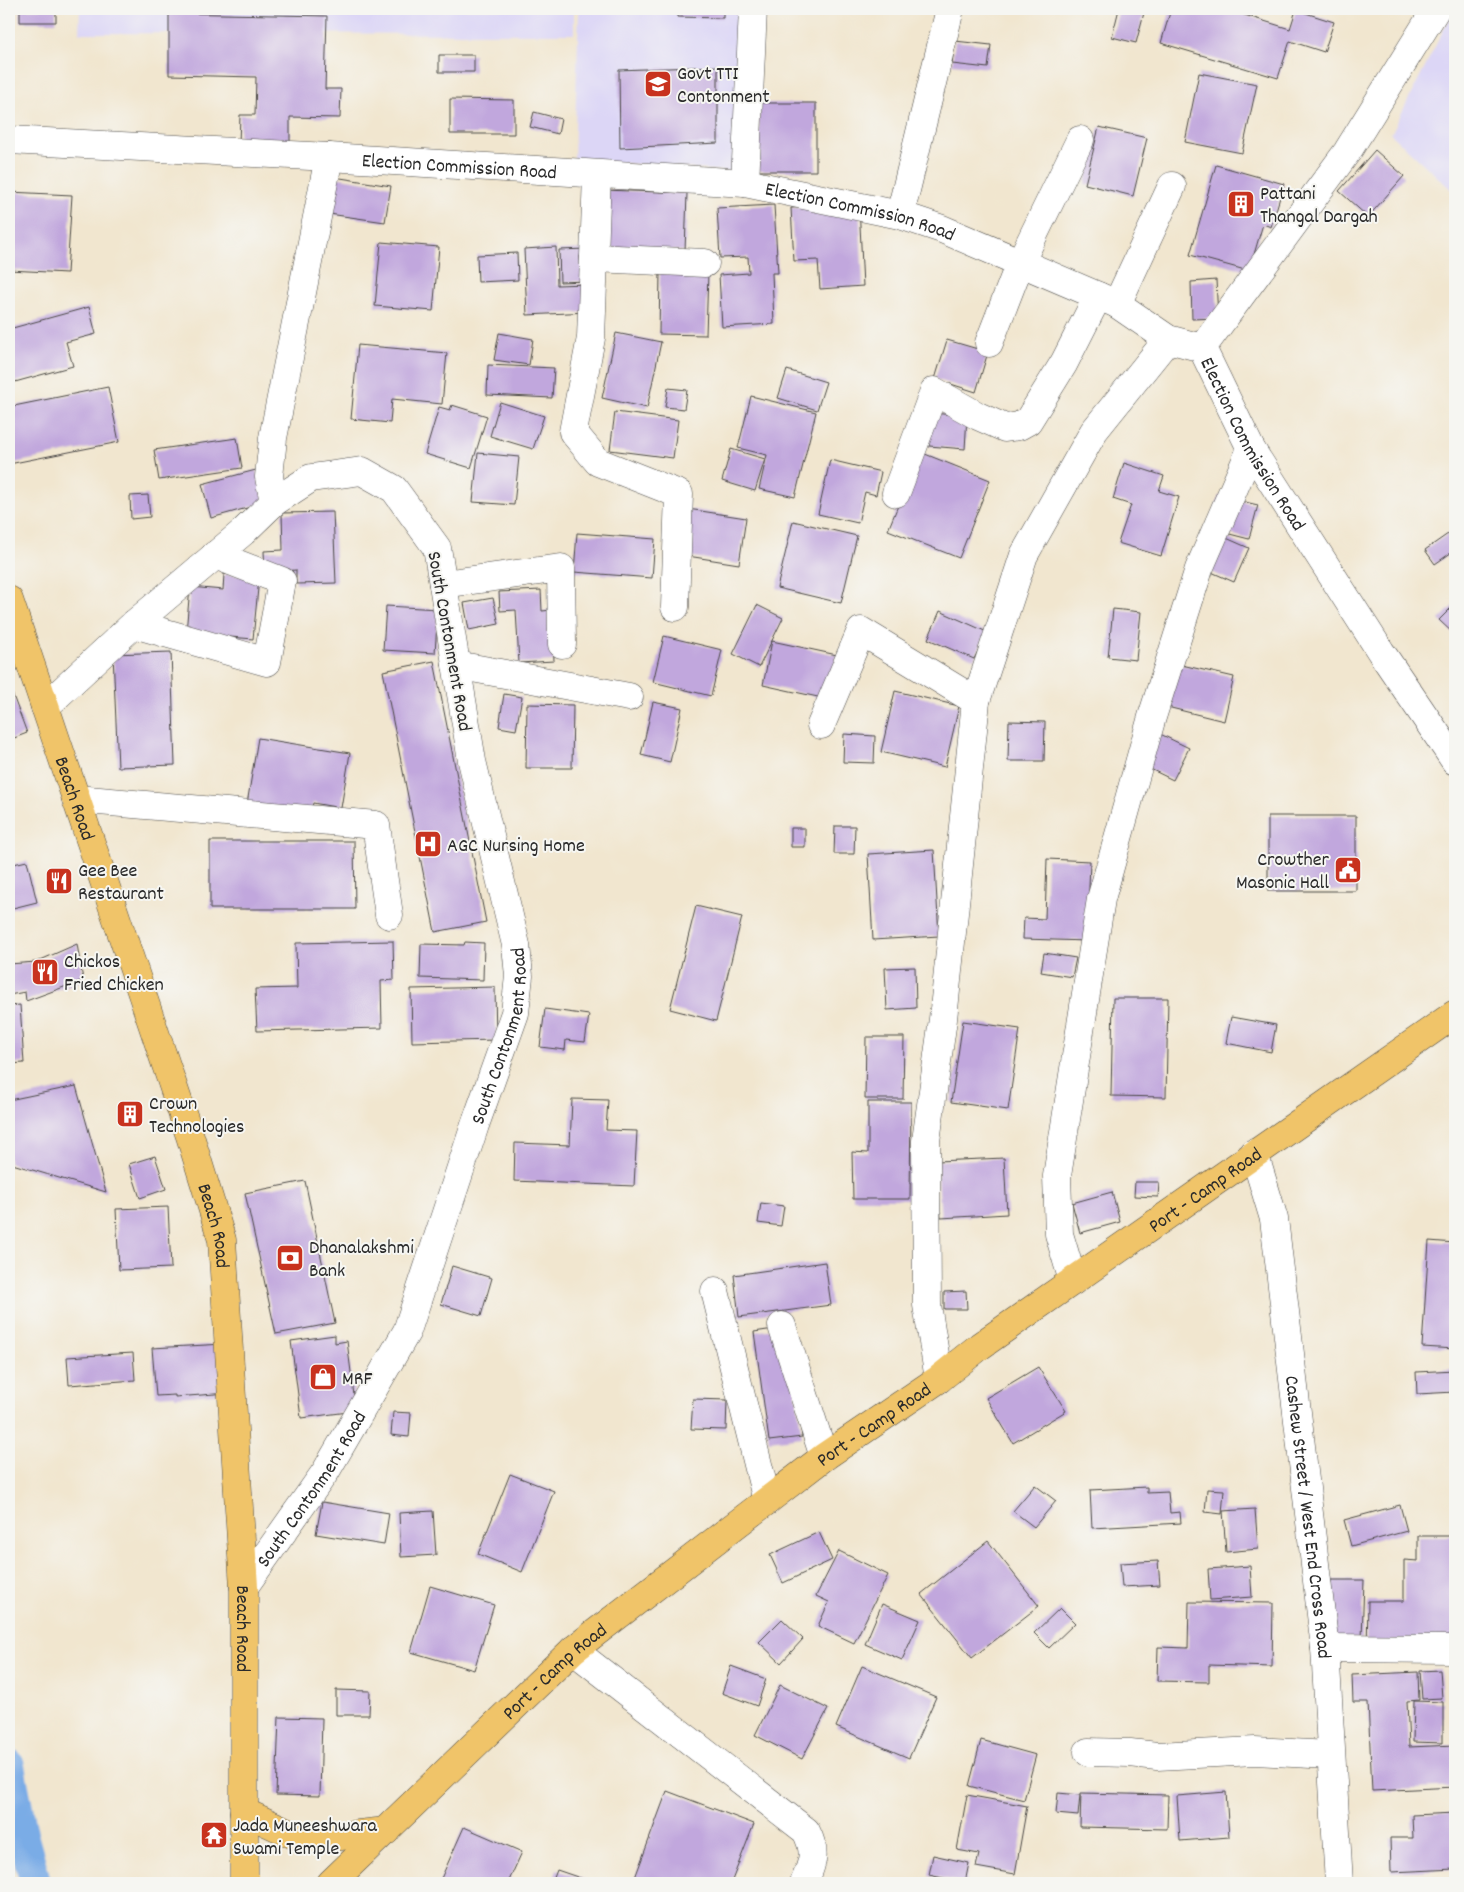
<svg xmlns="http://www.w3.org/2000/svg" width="1464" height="1892" viewBox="0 0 1464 1892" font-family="Dekko,sans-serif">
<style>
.built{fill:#dcd6f6}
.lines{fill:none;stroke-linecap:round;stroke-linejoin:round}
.canal{stroke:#7aace6;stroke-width:31}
.building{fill:#c1a7dd}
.minor-casing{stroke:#494744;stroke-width:29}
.major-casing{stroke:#494744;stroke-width:29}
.minor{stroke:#fff;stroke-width:28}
.major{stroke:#f0c469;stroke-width:28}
.labels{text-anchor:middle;stroke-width:4;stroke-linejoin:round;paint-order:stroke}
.poi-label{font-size:20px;fill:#2b2b2b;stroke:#f6f6f2;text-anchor:start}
.street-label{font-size:20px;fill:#2b2b2b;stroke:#f6f6f2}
</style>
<rect width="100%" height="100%" fill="#f6f6f2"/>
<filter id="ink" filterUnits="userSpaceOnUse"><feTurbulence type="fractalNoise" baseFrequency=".02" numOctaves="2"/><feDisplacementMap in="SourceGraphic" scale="10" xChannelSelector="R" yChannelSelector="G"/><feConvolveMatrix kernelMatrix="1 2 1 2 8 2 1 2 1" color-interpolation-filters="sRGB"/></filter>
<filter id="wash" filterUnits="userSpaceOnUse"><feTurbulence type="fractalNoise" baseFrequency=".0096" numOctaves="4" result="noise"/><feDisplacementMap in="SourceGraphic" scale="20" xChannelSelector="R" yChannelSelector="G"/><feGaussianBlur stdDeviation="1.12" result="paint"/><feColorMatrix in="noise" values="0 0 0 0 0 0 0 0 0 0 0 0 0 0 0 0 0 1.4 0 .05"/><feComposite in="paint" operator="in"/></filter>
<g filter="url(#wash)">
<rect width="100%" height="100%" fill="#f1e6cf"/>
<path class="built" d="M 80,9 L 574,9 L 574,34 L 79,33 Z
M 579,9 L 741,9 L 736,172 L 574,159 Z
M 1454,9 L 1455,9 L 1455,193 L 1391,134 Z"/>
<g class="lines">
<path class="canal" d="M 9,1764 L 23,1837 L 36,1883"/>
</g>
<g id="blocks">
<path class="building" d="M 20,9 L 56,9 L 56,22 L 20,22 Z
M 678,9 L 723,9 L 723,18 L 678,17 Z
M 1119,9 L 1145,9 L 1136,43 L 1112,37 Z
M 1171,9 L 1225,9 L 1290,29 L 1296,10 L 1334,22 L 1324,52 L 1290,41 L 1278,78 L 1161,43 Z
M 169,13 L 327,16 L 325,89 L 341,89 L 340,118 L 290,117 L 290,144 L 239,144 L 240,115 L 255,115 L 256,77 L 169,75 Z
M 955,41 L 991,45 L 988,68 L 952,64 Z
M 439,55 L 474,55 L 474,72 L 439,72 Z
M 718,66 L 718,143 L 620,148 L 619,70 Z
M 1199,73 L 1257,84 L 1242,153 L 1185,142 Z
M 450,99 L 514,100 L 514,134 L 450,134 Z
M 759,103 L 816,103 L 816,171 L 759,171 Z
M 534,112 L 561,119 L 558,134 L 530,127 Z
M 1099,127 L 1147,138 L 1133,196 L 1085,184 Z
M 1375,150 L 1404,176 L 1368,217 L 1339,191 Z
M 1216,165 L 1284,184 L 1271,227 L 1263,224 L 1249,271 L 1190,255 Z
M 334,177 L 391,186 L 385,222 L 329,214 Z
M 603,190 L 687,193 L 685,251 L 601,248 Z
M 9,192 L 72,195 L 67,273 L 9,270 Z
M 774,205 L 778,273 L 772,273 L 774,324 L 722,327 L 719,275 L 749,273 L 748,257 L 720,258 L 717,208 Z
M 859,205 L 863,286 L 820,289 L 818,260 L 794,261 L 791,208 Z
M 381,242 L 439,247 L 433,311 L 375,306 Z
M 556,247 L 557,285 L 587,284 L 588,312 L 527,315 L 524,249 Z
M 587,249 L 588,281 L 560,282 L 559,250 Z
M 517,253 L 518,280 L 478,282 L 477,255 Z
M 660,272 L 708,273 L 706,335 L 659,334 Z
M 1216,280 L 1218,318 L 1192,319 L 1191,282 Z
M 89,307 L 96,334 L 66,342 L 73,366 L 15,382 L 9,358 L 9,329 Z
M 499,333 L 533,339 L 529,365 L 494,360 Z
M 616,333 L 661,342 L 647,408 L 602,398 Z
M 947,340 L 988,352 L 976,392 L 935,379 Z
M 358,345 L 447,353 L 442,404 L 392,399 L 390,423 L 351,419 Z
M 488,365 L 554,368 L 552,398 L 487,395 Z
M 787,370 L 826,382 L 817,410 L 778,398 Z
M 108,387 L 119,442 L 9,464 L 9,407 Z
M 668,388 L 687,390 L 684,409 L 665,407 Z
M 751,396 L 816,412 L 795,497 L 759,489 L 767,455 L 738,448 Z
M 500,402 L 544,416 L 533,449 L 490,436 Z
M 452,405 L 487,416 L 471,468 L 425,454 L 439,407 L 450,410 Z
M 615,412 L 678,420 L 673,458 L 610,450 Z
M 931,413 L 967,416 L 965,449 L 929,446 Z
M 237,438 L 242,468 L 159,480 L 154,450 Z
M 731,449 L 765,459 L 755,491 L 722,481 Z
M 920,452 L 990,480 L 959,558 L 888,530 Z
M 478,453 L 519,457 L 514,505 L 473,502 Z
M 830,460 L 881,472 L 876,495 L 865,492 L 858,523 L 818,514 Z
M 1124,463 L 1164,476 L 1159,491 L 1179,497 L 1161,556 L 1118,543 L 1131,505 L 1113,499 Z
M 256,470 L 265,503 L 211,518 L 202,484 Z
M 148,495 L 150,517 L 131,519 L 130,496 Z
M 1219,496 L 1258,505 L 1249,539 L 1210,529 Z
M 688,509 L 746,518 L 739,564 L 681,555 Z
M 333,512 L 336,583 L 296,584 L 296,570 L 265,572 L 264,551 L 283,550 L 282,513 Z
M 793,521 L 857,536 L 841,603 L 777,588 Z
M 1455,529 L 1455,550 L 1435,564 L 1425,550 Z
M 577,533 L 655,539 L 652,578 L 574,572 Z
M 1215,533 L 1249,548 L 1234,582 L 1200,567 Z
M 224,574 L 259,578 L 253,639 L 186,633 L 190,587 L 223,590 Z
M 541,590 L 542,611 L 552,610 L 554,661 L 519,663 L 516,610 L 500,611 L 499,592 Z
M 493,598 L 499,624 L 469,630 L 464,603 Z
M 1455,604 L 1455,635 L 1439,620 Z
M 757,605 L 783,618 L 759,667 L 733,654 Z
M 386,606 L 438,609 L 435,653 L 383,650 Z
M 1113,609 L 1141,612 L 1136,660 L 1108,657 Z
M 940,611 L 987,632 L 974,659 L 928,639 Z
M 664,636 L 722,650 L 711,696 L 653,682 Z
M 772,641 L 837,655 L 827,699 L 763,685 Z
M 171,652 L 175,765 L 118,767 L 113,654 Z
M 434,661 L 486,922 L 435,932 L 383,671 Z
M 1173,663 L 1234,677 L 1224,721 L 1163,706 Z
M 9,685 L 27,733 L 9,740 Z
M 895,691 L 959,706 L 945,767 L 881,752 Z
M 504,694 L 522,697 L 516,730 L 499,727 Z
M 653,702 L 682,708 L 670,762 L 641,755 Z
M 527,704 L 573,705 L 572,768 L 526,768 Z
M 1009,721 L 1045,722 L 1044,761 L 1008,761 Z
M 1156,732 L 1189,748 L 1173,780 L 1140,764 Z
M 844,734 L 875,736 L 874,763 L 843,762 Z
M 258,738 L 350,753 L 341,808 L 313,803 L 310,815 L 247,804 Z
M 1268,816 L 1356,816 L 1356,891 L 1268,891 Z
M 835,826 L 855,826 L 854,854 L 834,854 Z
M 791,828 L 805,828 L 805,847 L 791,847 Z
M 210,841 L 354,841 L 355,909 L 210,909 Z
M 934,850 L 939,936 L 873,940 L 868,854 Z
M 1047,859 L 1090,861 L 1087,941 L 1023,939 L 1024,918 L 1045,919 Z
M 27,861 L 37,902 L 9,909 L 9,865 Z
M 696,906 L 742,917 L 716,1021 L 670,1009 Z
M 393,941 L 394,980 L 381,981 L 382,1028 L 257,1031 L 255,989 L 297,988 L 296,943 Z
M 465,942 L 484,943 L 483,980 L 420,978 L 421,944 L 464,945 Z
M 77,944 L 83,980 L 26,1001 L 25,992 L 9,995 L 9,964 L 36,962 Z
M 1044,953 L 1076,958 L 1072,977 L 1041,972 Z
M 915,967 L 916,1008 L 887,1010 L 885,968 Z
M 495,987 L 496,1040 L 412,1042 L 411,989 Z
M 1113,998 L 1168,998 L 1166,1097 L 1111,1096 Z
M 20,1005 L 24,1063 L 9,1064 L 9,1006 Z
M 545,1009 L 589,1015 L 585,1042 L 566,1040 L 565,1050 L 540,1047 Z
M 1231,1017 L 1276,1025 L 1271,1052 L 1226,1043 Z
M 963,1021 L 1020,1029 L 1008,1110 L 951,1102 Z
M 866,1037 L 904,1037 L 903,1099 L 865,1099 Z
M 76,1086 L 106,1192 L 9,1163 L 9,1100 Z
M 572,1099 L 608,1100 L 606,1130 L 637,1131 L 634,1186 L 514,1181 L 515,1143 L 570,1145 Z
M 868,1102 L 911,1102 L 910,1199 L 853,1199 L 852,1152 L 868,1153 Z
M 133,1109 L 137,1115 L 126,1119 L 124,1112 Z
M 155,1156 L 166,1189 L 140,1198 L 129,1164 Z
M 1004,1158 L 1007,1214 L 941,1218 L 937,1161 Z
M 305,1181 L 335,1323 L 276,1334 L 245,1193 Z
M 1135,1182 L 1159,1182 L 1158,1197 L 1134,1196 Z
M 1112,1192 L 1120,1222 L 1080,1233 L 1072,1203 Z
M 761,1203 L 784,1206 L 781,1226 L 758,1223 Z
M 168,1207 L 171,1268 L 119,1270 L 116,1209 Z
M 1429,1241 L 1455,1243 L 1455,1349 L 1422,1347 Z
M 825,1262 L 831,1305 L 739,1317 L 734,1275 Z
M 452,1266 L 492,1278 L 481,1316 L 441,1304 Z
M 966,1291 L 967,1309 L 944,1309 L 944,1292 Z
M 787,1327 L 802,1437 L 769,1441 L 754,1332 Z
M 335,1335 L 335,1343 L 347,1341 L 356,1411 L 301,1418 L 291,1341 Z
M 224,1344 L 228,1393 L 175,1397 L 175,1395 L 156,1396 L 152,1348 Z
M 133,1353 L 135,1380 L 69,1385 L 67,1357 Z
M 1038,1367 L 1066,1411 L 1013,1443 L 986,1398 Z
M 1455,1370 L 1455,1392 L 1417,1394 L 1416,1372 Z
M 693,1399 L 727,1400 L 726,1430 L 691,1429 Z
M 393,1412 L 411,1413 L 409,1437 L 391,1435 Z
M 510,1474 L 554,1491 L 522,1572 L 478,1554 Z
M 1035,1485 L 1056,1501 L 1034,1527 L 1013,1511 Z
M 1147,1487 L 1147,1493 L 1168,1492 L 1170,1513 L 1180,1512 L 1181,1523 L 1092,1528 L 1090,1490 Z
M 1207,1489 L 1224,1490 L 1222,1514 L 1205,1512 Z
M 322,1502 L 389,1513 L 384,1545 L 316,1534 Z
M 1400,1505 L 1407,1531 L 1351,1546 L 1344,1520 Z
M 1255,1509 L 1258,1549 L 1226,1552 L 1223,1511 Z
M 433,1511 L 436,1555 L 401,1557 L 399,1513 Z
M 819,1532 L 832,1560 L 783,1583 L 770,1555 Z
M 1418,1536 L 1455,1536 L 1455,1652 L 1367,1651 L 1368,1601 L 1404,1601 L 1404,1560 L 1418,1561 Z
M 988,1541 L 1039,1606 L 972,1658 L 921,1594 Z
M 839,1551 L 888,1575 L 854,1643 L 818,1626 L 829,1602 L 816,1596 Z
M 1158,1561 L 1160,1585 L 1122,1587 L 1120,1563 Z
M 1250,1566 L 1252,1597 L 1210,1600 L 1208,1569 Z
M 1331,1580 L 1364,1580 L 1362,1639 L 1329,1638 Z
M 430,1586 L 494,1605 L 474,1670 L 411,1652 Z
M 1189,1602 L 1273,1603 L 1272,1667 L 1209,1665 L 1209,1682 L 1157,1681 L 1158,1647 L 1188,1648 Z
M 882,1604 L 920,1620 L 902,1660 L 865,1644 Z
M 1060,1608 L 1075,1623 L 1049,1648 L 1034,1633 Z
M 782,1619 L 803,1639 L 781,1663 L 759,1642 Z
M 731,1666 L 766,1679 L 757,1706 L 722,1693 Z
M 862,1666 L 936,1697 L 909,1758 L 836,1727 Z
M 1440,1670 L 1442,1698 L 1422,1699 L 1420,1671 Z
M 1418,1672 L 1419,1700 L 1407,1701 L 1409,1747 L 1455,1745 L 1455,1787 L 1372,1791 L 1368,1702 L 1353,1702 L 1352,1675 Z
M 780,1685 L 828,1709 L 802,1759 L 755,1735 Z
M 336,1690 L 370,1691 L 369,1715 L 336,1715 Z
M 1414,1701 L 1443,1702 L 1443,1743 L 1413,1742 Z
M 279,1717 L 322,1718 L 320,1796 L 276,1795 Z
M 981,1740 L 1036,1755 L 1024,1800 L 969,1786 Z
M 667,1791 L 754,1824 L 731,1883 L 633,1883 Z
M 1226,1792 L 1229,1837 L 1180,1841 L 1177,1796 Z
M 1058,1793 L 1080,1795 L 1078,1816 L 1056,1814 Z
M 1081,1793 L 1168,1795 L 1167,1829 L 1080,1827 Z
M 967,1795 L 1027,1806 L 1015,1874 L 976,1867 L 979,1854 L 957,1850 Z
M 1455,1813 L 1455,1869 L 1391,1872 L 1390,1838 L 1413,1838 L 1412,1815 Z
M 464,1827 L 522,1852 L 508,1883 L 439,1883 Z
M 933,1855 L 969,1863 L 965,1883 L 929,1875 Z
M 557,1870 L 595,1883 L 552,1883 Z"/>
</g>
</g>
<g filter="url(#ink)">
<use href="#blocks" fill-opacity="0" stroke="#494744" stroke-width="1"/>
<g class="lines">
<g class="minor-casing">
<g id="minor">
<path id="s1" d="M 9,140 L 329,157 L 745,183 L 900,215 L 942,229 L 1117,304 L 1168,339 L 1202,348 L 1251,449 L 1381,652 L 1455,761"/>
<path d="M 597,175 L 591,338 L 573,432 L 598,462 L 679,494 L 675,607"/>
<path d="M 745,183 L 753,9"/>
<path d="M 900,215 L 950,9"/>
<path d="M 594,258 L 705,263"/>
<path d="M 1117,304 L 1172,186"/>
<path d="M 989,343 L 1020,263 L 1080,140"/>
<path d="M 1202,348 L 1347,152 L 1436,9"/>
<path d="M 896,493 L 934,391 L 978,416 L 1005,428 L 1019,426 L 1028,421 L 1064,363 L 1098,296"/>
<path d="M 443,584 L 561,568 L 562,644"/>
<path d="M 134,624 L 267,662 L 282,581 L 215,555"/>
<path d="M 456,665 L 629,697"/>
<path d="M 45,707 L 134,624 L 243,532 L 274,502 L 269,477 L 273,438 L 329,157"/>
<path d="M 821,725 L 861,631 L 976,701"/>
<path d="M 76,799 L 376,825 L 389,915"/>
<path id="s2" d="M 1254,1153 L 1274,1219 L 1325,1648 L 1339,1883"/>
<path d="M 1073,1281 L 1059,1234 L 1057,1176 L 1101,899 L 1152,717 L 1199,569 L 1251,449"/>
<path d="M 715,1291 L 767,1501"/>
<path d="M 782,1326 L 824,1457"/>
<path d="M 939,1379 L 927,1305 L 926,1141 L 943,1019 L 976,701 L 1024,555 L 1094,431 L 1168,339"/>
<path id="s3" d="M 244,1587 L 326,1471 L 407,1331 L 475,1125 L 515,1013 L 519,976 L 516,945 L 472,761 L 437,548 L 394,489 L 362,471 L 311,478 L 274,502"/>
<path d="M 1325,1648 L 1455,1649"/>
<path d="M 573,1650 L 806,1831 C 817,1853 813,1862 804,1883"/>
<path d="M 1088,1752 L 1130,1753 L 1157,1756 L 1255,1751 L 1330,1755"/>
</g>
</g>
<g class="major-casing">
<g id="major">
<path id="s4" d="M 9,600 L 190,1136 L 222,1240 L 244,1587 L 244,1883"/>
<path d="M 244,1812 L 305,1840 L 386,1831"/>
<path id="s5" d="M 331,1883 L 573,1650 L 824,1457 L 939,1379 L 980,1346 L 1455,1014"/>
</g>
</g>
<use href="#minor" class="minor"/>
<use href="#major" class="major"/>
</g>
</g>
<defs>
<g id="university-square" transform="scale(1.4375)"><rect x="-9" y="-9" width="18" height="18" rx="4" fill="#c8321e" stroke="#f6f6f2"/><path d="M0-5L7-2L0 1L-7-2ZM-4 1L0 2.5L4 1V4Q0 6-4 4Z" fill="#fff"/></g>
<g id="building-square" transform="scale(1.4375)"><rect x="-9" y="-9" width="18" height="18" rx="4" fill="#c8321e" stroke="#f6f6f2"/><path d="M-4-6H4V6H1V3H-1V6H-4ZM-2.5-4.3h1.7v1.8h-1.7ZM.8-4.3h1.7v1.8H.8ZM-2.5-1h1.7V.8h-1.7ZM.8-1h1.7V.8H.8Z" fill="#fff"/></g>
<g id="hospital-square" transform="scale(1.4375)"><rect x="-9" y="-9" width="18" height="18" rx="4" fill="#c8321e" stroke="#f6f6f2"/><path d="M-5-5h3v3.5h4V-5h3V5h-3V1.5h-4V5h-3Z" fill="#fff"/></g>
<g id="civic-square" transform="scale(1.4375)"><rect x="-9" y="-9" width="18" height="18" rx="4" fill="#c8321e" stroke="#f6f6f2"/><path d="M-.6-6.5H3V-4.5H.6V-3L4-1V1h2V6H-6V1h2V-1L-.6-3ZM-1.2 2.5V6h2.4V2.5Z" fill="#fff"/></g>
<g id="restaurant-square" transform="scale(1.4375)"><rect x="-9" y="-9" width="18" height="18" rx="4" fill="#c8321e" stroke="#f6f6f2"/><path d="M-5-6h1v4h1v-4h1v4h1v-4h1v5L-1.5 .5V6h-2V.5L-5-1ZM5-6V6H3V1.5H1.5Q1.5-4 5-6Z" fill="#fff"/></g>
<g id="bank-square" transform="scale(1.4375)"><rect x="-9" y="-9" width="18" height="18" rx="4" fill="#c8321e" stroke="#f6f6f2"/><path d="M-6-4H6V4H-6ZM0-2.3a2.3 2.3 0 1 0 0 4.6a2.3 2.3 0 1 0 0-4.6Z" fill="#fff"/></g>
<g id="shop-square" transform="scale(1.4375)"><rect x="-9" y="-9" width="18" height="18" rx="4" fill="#c8321e" stroke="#f6f6f2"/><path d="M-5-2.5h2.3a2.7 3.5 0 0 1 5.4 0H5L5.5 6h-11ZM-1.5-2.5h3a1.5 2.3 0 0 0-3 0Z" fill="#fff"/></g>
<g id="temple-square" transform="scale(1.4375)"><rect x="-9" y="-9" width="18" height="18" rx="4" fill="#c8321e" stroke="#f6f6f2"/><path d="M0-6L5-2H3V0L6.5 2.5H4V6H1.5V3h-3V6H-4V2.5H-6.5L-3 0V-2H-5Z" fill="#fff"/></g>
</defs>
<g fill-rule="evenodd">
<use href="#university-square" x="658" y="84"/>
<use href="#building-square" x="1241" y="204"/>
<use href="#hospital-square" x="428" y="844"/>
<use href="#civic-square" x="1348" y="870"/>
<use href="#restaurant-square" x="59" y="881"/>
<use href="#restaurant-square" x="45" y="972"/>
<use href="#building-square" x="130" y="1114"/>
<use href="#bank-square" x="290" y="1258"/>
<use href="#shop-square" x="323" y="1377"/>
<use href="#temple-square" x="214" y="1835"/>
</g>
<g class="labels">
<g class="poi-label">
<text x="677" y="79">Govt TTI<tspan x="677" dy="23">Contonment</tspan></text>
<text x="1260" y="199">Pattani<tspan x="1260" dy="23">Thangal Dargah</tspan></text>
<text x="447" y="851">AGC Nursing Home</text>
<text x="1329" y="865" text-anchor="end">Crowther<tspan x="1329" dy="23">Masonic Hall</tspan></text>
<text x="78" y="876">Gee Bee<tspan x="78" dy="23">Restaurant</tspan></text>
<text x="64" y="967">Chickos<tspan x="64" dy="23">Fried Chicken</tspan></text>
<text x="149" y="1109">Crown<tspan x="149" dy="23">Technologies</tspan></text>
<text x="309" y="1253">Dhanalakshmi<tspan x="309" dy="23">Bank</tspan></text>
<text x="342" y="1384">MRF</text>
<text x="233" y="1831">Jada Muneeshwara<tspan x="233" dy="23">Swami Temple</tspan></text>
</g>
<g class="street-label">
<text dy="7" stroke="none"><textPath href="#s1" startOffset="451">Election Commission Road</textPath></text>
<text dy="7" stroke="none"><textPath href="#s1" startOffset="856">Election Commission Road</textPath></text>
<text dy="7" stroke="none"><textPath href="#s1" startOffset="1336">Election Commission Road</textPath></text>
<text transform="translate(451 641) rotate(80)" y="7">South Contonment Road</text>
<text dy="7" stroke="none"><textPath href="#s4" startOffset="209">Beach Road</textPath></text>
<text dy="7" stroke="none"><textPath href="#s3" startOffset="614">South Contonment Road</textPath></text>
<text dy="7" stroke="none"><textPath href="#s5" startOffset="1118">Port - Camp Road</textPath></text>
<text dy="7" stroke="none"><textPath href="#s4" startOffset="659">Beach Road</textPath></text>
<text dy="7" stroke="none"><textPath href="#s5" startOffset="712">Port - Camp Road</textPath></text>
<text dy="7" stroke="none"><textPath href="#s3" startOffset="119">South Contonment Road</textPath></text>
<text dy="7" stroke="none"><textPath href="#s2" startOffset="369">Cashew Street / West End Cross Road</textPath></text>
<text dy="7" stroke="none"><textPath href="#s4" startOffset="1064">Beach Road</textPath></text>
<text dy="7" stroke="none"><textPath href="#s5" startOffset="308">Port - Camp Road</textPath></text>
</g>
</g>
<rect width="1464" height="1892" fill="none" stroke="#f6f6f2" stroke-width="30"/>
</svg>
